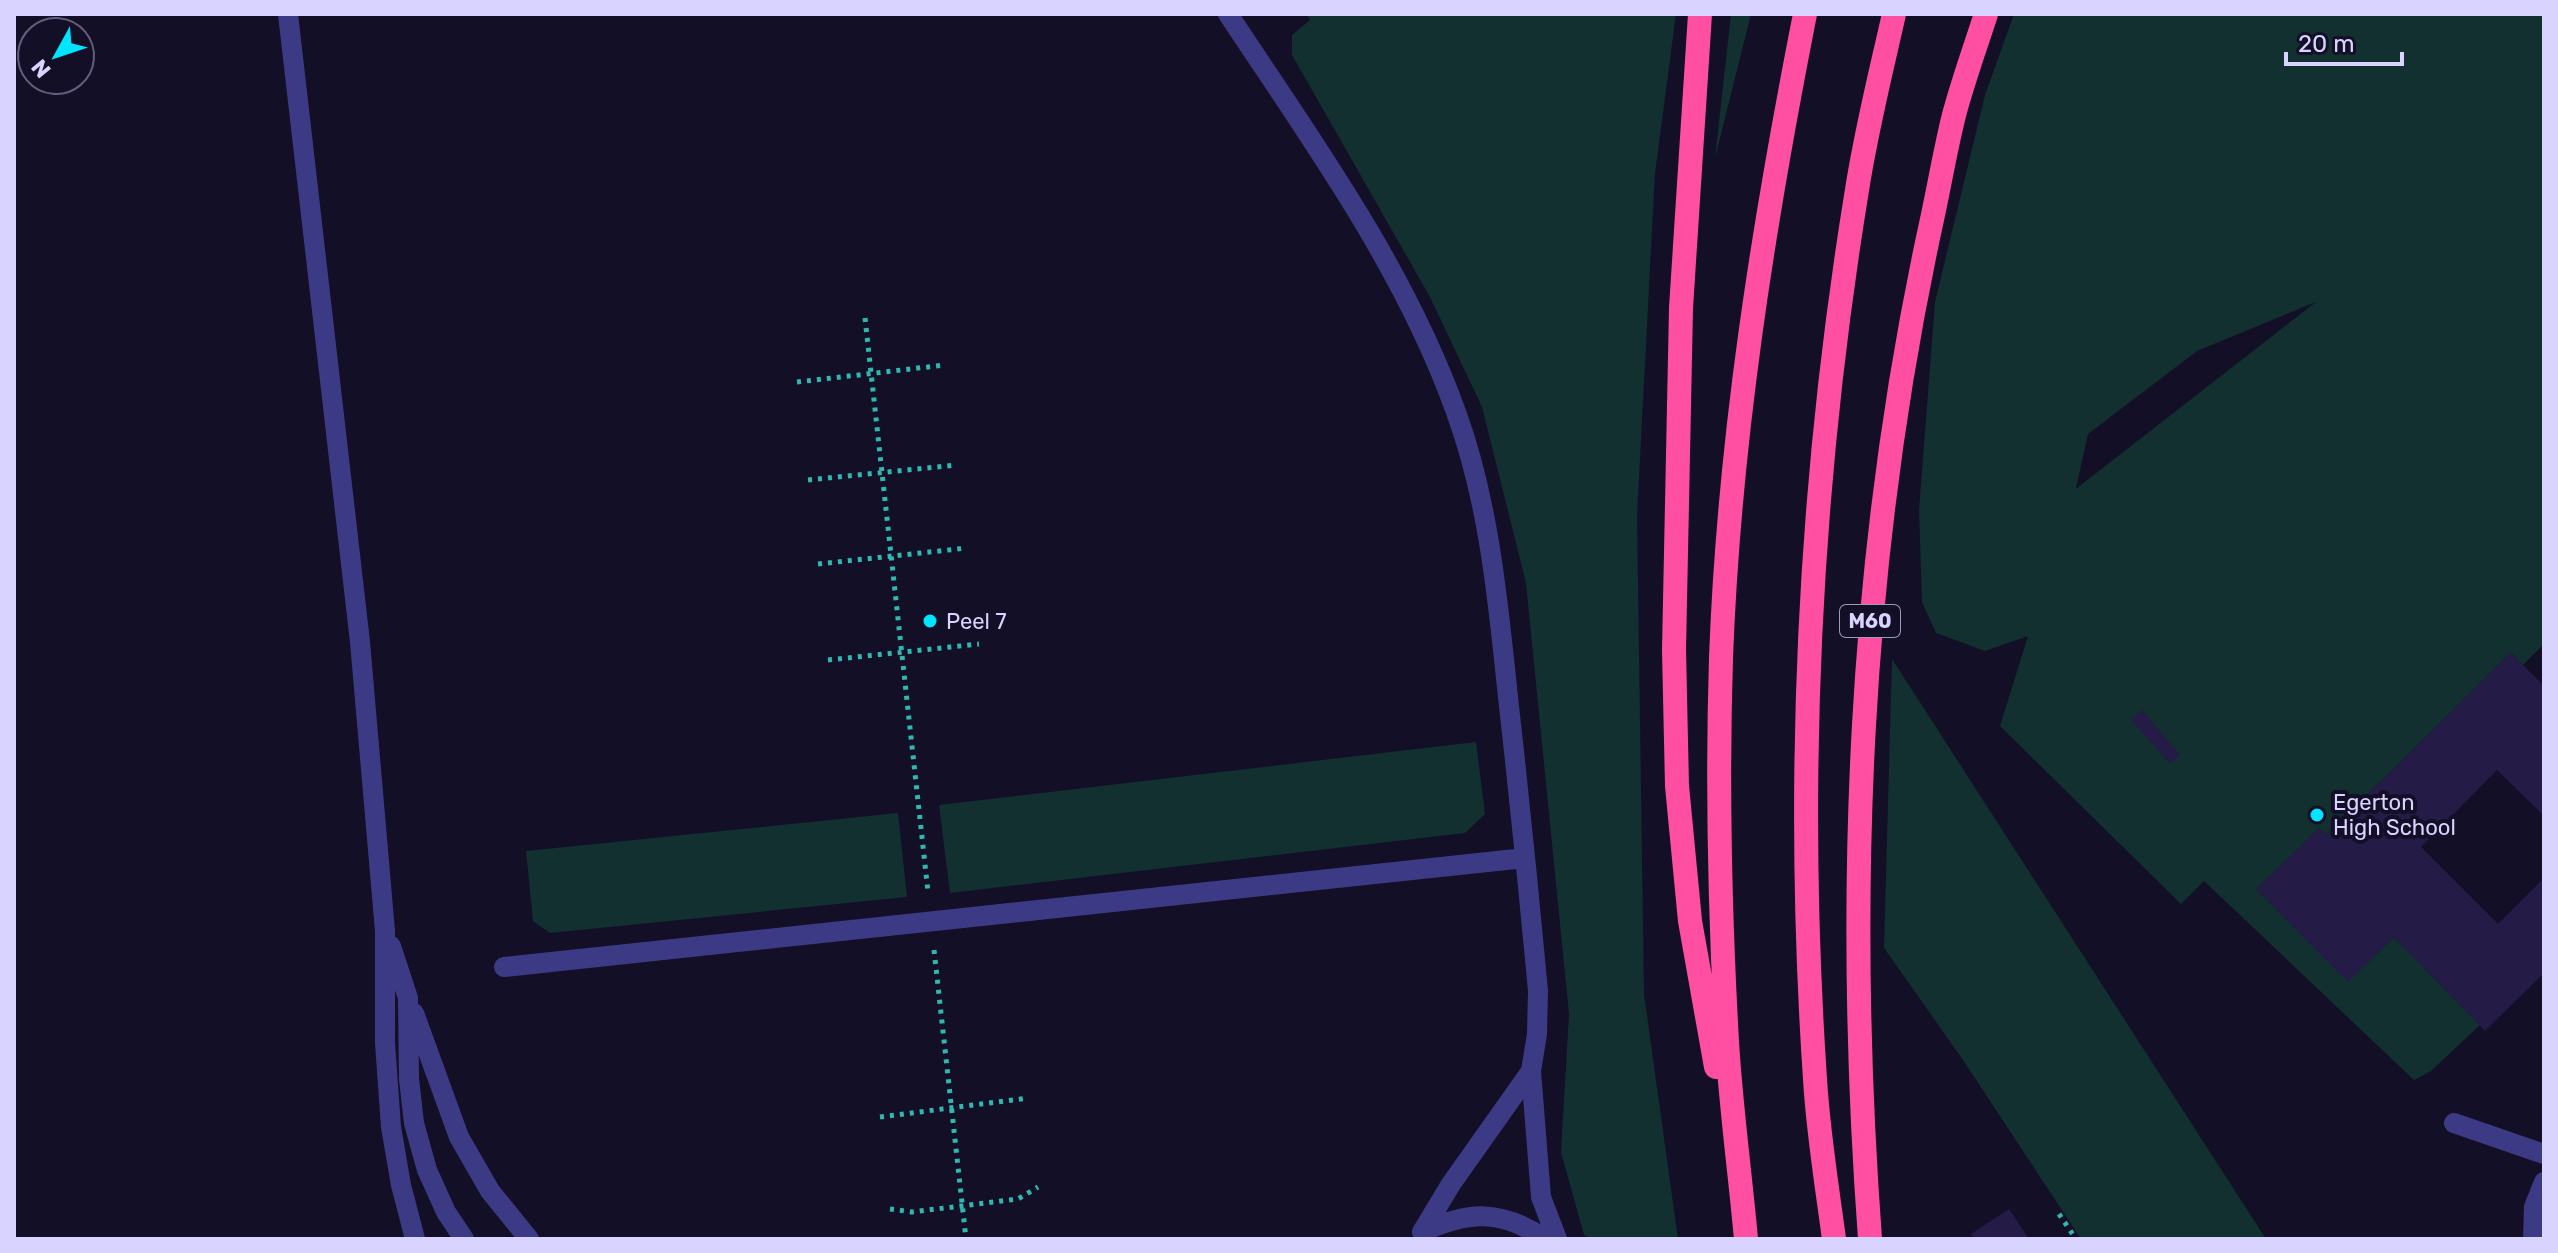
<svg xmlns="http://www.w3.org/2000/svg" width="2558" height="1253" viewBox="0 0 2558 1253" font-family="Rubik,sans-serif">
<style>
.green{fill:#12302f;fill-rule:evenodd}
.building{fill:#241b47}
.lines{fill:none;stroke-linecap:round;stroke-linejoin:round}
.path{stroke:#2fb8b0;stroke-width:5;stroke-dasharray:4 6;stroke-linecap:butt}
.lane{stroke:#3d3a85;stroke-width:20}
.street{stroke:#3d3a85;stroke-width:20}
.highway{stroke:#ff4fa3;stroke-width:24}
.poi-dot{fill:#00e5ff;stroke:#130f26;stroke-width:3}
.labels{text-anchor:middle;stroke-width:8;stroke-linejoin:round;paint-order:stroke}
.shield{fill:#130f26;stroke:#9e99be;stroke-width:2}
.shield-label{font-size:20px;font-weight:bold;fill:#d9d4ff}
.poi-label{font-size:22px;fill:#d9d4ff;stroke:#130f26;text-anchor:start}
</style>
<rect width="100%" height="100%" fill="#130f26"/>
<path class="green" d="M 1306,14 L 1676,14 L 1655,173 L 1637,516 L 1644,994 L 1678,1239 L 1592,1239 L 1584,1235 L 1561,1152 L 1569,1014 L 1526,583 L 1482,407 L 1430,297 L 1292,55 L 1292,35 L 1310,20 Z
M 1731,14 L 1751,14 L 1715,158 Z
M 2014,14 L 2544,14 L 2544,644 L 2523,665 L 2511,653 L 2326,835 L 2318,828 L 2348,981 L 2394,937 L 2480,1025 L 2431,1071 L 2414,1080 L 2204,881 L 2181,904 L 2000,726 L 2028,636 L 1985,651 L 1936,633 L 1922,602 L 1919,510 L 1935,302 L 1985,95 ZM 2316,302 L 2077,488 L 2076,488 L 2088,434 L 2197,351 Z
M 1892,659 L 2266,1239 L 2081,1239 L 1963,1060 L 1884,948 Z
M 1476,742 L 1485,814 L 1465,833 L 950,893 L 939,805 Z
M 898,813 L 907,897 L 550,933 L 533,921 L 526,851 Z"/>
<path class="building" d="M 2511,653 L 2544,686 L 2544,816 L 2497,770 L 2421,847 L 2498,924 L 2544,878 L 2544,973 L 2485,1031 L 2394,937 L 2348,982 L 2256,889 L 2318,828 L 2326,835 Z
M 2142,710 L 2180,755 L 2170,764 L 2131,720 Z
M 2009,1209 L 2029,1239 L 1974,1239 L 1971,1234 Z"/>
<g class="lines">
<path class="path" d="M 865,318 L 928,892
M 797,382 L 945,365
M 808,480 L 957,465
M 818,564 L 967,548
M 828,660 L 979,644
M 934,950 L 966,1239
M 880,1117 L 1028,1098
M 890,1209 L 912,1212 L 1018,1199 L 1038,1187
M 2059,1214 L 2076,1239"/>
<path class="lane" d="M 2454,1123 L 2544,1154"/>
<path class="street" d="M 288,14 L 360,642 L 385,931 L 385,1043 L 391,1127 L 401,1185 L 415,1239
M 1228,14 C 1312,141 1404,267 1456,412 C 1489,502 1498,601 1508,697 C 1519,795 1529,893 1538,991 L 1537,1034 L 1531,1071 L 1541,1197 L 1557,1239
M 391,946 L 408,998 L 409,1079 L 414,1123 L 427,1170 L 446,1212 L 464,1239
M 504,967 L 1525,858
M 414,1013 L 459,1137 L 490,1191 L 529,1239
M 1422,1232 L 1451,1184 L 1531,1071
M 1422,1232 C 1469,1211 1501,1209 1545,1239
M 2533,1239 L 2534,1207 L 2544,1182"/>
<path class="highway" d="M 1700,14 L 1681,308 L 1674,650 L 1677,786 L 1690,921 L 1716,1067
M 1746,1239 C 1740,1173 1731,1108 1727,1042 C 1720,916 1717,784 1721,658 C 1729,441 1763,227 1805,14
M 1834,1239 C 1827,1186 1818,1132 1815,1079 C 1795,783 1809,483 1857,190 C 1866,131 1881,72 1894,14
M 1870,1239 C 1845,898 1858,559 1931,224 C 1939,188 1945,151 1954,115 C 1963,81 1975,48 1986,14"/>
</g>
<g class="poi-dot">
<circle cx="930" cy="621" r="8"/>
<circle cx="2317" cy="815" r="8"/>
</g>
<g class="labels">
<rect class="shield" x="1840" y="605" width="60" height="32" rx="6"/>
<g class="shield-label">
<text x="1870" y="628">M60</text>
</g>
<g class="poi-label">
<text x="946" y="629">Peel 7</text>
<text x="2333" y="810">Egerton<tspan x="2333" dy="25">High School</tspan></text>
</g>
</g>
<rect width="2558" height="1253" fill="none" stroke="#d9d4ff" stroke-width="32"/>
<g transform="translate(56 56) rotate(230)"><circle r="38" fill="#130f26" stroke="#625e7d" stroke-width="2"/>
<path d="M0-6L14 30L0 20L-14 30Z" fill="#00e5ff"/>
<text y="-12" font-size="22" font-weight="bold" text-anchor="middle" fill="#d9d4ff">N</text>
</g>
<path d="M2286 52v12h116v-12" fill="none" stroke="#d9d4ff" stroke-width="4"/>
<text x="2298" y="52" font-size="24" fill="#d9d4ff" stroke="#130f26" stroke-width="6" paint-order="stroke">20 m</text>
</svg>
